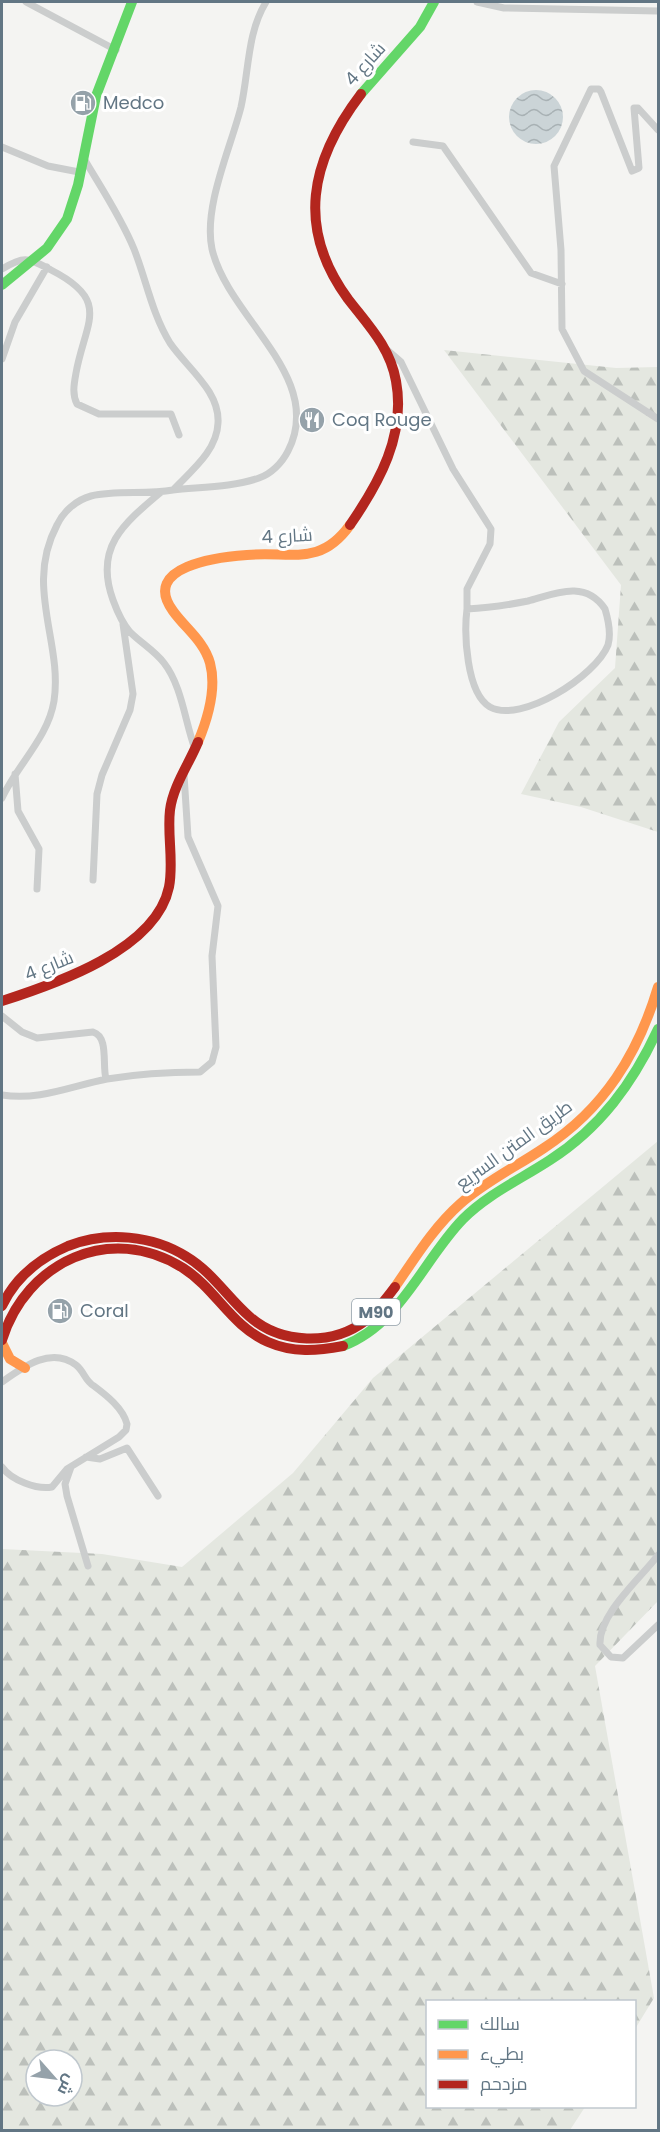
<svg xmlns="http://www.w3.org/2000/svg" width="660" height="2132" viewBox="0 0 660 2132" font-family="Poppins,Cairo,sans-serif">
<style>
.forest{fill:url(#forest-firs);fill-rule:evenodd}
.water{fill:url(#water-waves)}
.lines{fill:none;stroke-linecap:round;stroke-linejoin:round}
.street{stroke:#cbcdcd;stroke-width:7}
.fast{stroke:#63d668;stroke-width:10}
.slow{stroke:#ff974d;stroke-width:10}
.jam{stroke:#b3261e;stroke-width:10}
.labels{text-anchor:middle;stroke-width:6;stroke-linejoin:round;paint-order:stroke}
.shield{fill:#fff;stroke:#919fa9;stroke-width:1.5}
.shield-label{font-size:16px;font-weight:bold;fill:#627684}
.street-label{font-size:18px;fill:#627684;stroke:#fff}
.poi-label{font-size:18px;fill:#627684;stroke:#fff;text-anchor:start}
</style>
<defs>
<pattern id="forest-firs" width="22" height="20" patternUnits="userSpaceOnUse" patternTransform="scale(1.5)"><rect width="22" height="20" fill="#e4e7e0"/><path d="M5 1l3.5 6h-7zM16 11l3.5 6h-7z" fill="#bcc0bb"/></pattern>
<pattern id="water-waves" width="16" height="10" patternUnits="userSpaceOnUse" patternTransform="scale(1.5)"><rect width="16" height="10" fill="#cbd4d7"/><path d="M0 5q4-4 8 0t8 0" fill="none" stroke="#a8b1b4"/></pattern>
</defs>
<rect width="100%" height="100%" fill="#f4f4f2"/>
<path class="forest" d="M 444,350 L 616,368 L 658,367 L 658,832 L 581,807 L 521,794 L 559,722 L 615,668 L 621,585 Z
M 658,1141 L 658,1601 L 595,1666 L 654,1998 L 635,2029 L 634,2002 L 428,2002 L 428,2106 L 585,2107 L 570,2130 L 2,2130 L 2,1549 L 102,1554 L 182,1567 L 293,1473 L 373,1378 ZM 36,2060 L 72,2060 L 72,2096 L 36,2096 Z"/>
<path class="water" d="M509 117a27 27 0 1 1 54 0a27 27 0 1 1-54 0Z"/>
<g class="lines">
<path class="street" d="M 26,2 L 116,50
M 477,2 L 504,8 L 658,11
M 658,130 L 638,108 L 634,108 L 639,168 L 632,171 L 601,92 L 599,89 L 591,89 L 554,166 L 561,250 L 562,329 L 584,371 L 658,419
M 413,142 L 443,146 L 531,273 L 562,284
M 2,147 L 48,166 L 79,172
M 2,269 C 25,255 28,258 51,270 C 112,301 85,322 76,373 C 74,384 72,394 77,404 L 99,414 L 171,414 L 179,435
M 386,349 L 401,362 L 453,469 L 491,529 L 490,544 L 467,589 L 467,609 C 487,608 508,605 528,601 C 554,594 585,579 605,609 C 608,619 611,635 608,645 C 596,676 521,724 490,707 C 466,693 464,633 467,609
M 2,359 L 15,322 L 47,267
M 173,490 C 201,487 233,487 259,478 C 271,474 282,463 288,451 C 326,377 228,318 212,249 C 203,207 231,147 241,107 C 249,71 247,33 266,2
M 160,493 C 123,524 94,548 113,600 C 117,611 122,623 130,632 C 141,643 155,651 164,663 C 182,686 185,722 195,749
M 15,774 L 18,811 L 39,849 L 37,889
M 2,798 C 17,765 48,738 54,701 C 63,642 24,587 57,525 C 63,512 76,500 91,496 C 117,490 146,495 173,490 C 191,471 217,451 218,423 C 220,391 187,368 170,343 C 152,314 146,279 134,249 C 121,217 100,186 83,157
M 93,880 L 97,794 L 102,775 L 130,710 L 133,694 L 123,624
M 2,1016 L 22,1032 L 37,1038 L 93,1032 C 109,1037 102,1064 106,1079
M 2,1095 C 39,1101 71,1086 107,1079 C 137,1074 170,1072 200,1072 L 212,1062 L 216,1047 L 212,956 L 218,906 L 188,837 L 184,775
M 2,1382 C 23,1367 51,1346 76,1365 C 84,1371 85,1381 94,1386 C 106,1395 123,1408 127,1424 L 126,1430 L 119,1437 L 67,1469 L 52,1487 C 37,1490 11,1480 2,1467
M 86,1457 L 100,1459 L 127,1448 L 158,1496
M 71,1467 L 65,1484 L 67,1496 L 88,1566
M 658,1555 C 641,1578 598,1614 600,1645 L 611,1657 L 623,1658 L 658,1625"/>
<path class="fast" d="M 361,94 L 420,27 L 434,2
M 2,285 L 47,248 L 67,219 L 78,185 L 96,96 L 132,2
M 343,1346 C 401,1324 423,1260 463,1219 C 488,1194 521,1179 550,1160 C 600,1128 633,1083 658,1029"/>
<path class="slow" d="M 198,742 C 208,718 217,689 210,663 C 204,641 185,628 173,611 C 140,566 219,557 247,555 C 291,551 320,567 350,525
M 395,1287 C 415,1258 434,1227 460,1204 C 486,1181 516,1167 544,1148 C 604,1109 638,1054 658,987
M 2,1343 L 10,1359 L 25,1368"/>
<path class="jam" d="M 350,525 C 379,483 406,435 396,381 C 390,347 368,325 348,299 C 296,228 310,161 361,94
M 2,1001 C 55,984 156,950 169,887 C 174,862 167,835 170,810 C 173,786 189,764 198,742
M 2,1306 C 15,1278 40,1258 68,1246 C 106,1231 153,1235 187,1257 C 212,1272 228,1298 250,1317 C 281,1344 332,1346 365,1321 C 377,1311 386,1299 395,1287
M 2,1340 C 26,1262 110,1222 183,1268 C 216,1289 231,1326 268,1342 C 293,1353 317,1351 343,1346"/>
</g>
<defs>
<g id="fuel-disc" transform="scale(1.35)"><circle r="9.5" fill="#95a2aa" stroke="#fff"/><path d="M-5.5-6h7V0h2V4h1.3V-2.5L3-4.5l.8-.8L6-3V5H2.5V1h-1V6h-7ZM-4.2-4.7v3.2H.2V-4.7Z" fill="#fff"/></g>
<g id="restaurant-disc" transform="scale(1.35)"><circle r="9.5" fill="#95a2aa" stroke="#fff"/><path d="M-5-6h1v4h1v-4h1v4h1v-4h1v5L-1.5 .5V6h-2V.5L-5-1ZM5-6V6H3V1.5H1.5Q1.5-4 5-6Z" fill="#fff"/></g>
</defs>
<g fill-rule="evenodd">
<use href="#fuel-disc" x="83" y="103"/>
<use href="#restaurant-disc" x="312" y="420"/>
<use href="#fuel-disc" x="60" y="1311"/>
</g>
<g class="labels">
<rect class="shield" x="352" y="1299" width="48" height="26" rx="4.5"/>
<g class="shield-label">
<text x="376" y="1318">M90</text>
</g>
<g class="street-label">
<text transform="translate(365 64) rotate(-48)" y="6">شارع 4</text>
<text transform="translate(287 536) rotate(-3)" y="6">شارع 4</text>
<text transform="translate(49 966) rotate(-22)" y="6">شارع 4</text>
<text transform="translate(514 1145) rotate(-36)" y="6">طريق المتن السريع</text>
</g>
<g class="poi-label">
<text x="103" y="109">Medco</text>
<text x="332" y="426">Coq Rouge</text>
<text x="80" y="1317">Coral</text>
</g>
</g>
<rect width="660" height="2132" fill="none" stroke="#627684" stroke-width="6"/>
<rect x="426" y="2000" width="210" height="108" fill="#ffffff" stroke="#c0c8ce" stroke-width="1.5"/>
<rect x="438" y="2020" width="30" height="9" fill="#63d668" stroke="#c0c8ce" stroke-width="1.5"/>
<text x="480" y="2030" font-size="18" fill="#627684">سالك</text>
<rect x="438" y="2050" width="30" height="9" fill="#ff974d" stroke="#c0c8ce" stroke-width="1.5"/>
<text x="480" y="2060" font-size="18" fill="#627684">بطيء</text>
<rect x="438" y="2080" width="30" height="9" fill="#b3261e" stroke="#c0c8ce" stroke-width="1.5"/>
<text x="480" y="2090" font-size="18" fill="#627684">مزدحم</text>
<g transform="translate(54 2078) rotate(118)"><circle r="28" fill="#ffffff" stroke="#c0c8ce" stroke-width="1.5"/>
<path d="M0-4.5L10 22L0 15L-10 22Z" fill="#95a2aa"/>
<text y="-9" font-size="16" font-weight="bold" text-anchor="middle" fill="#627684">ش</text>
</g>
</svg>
